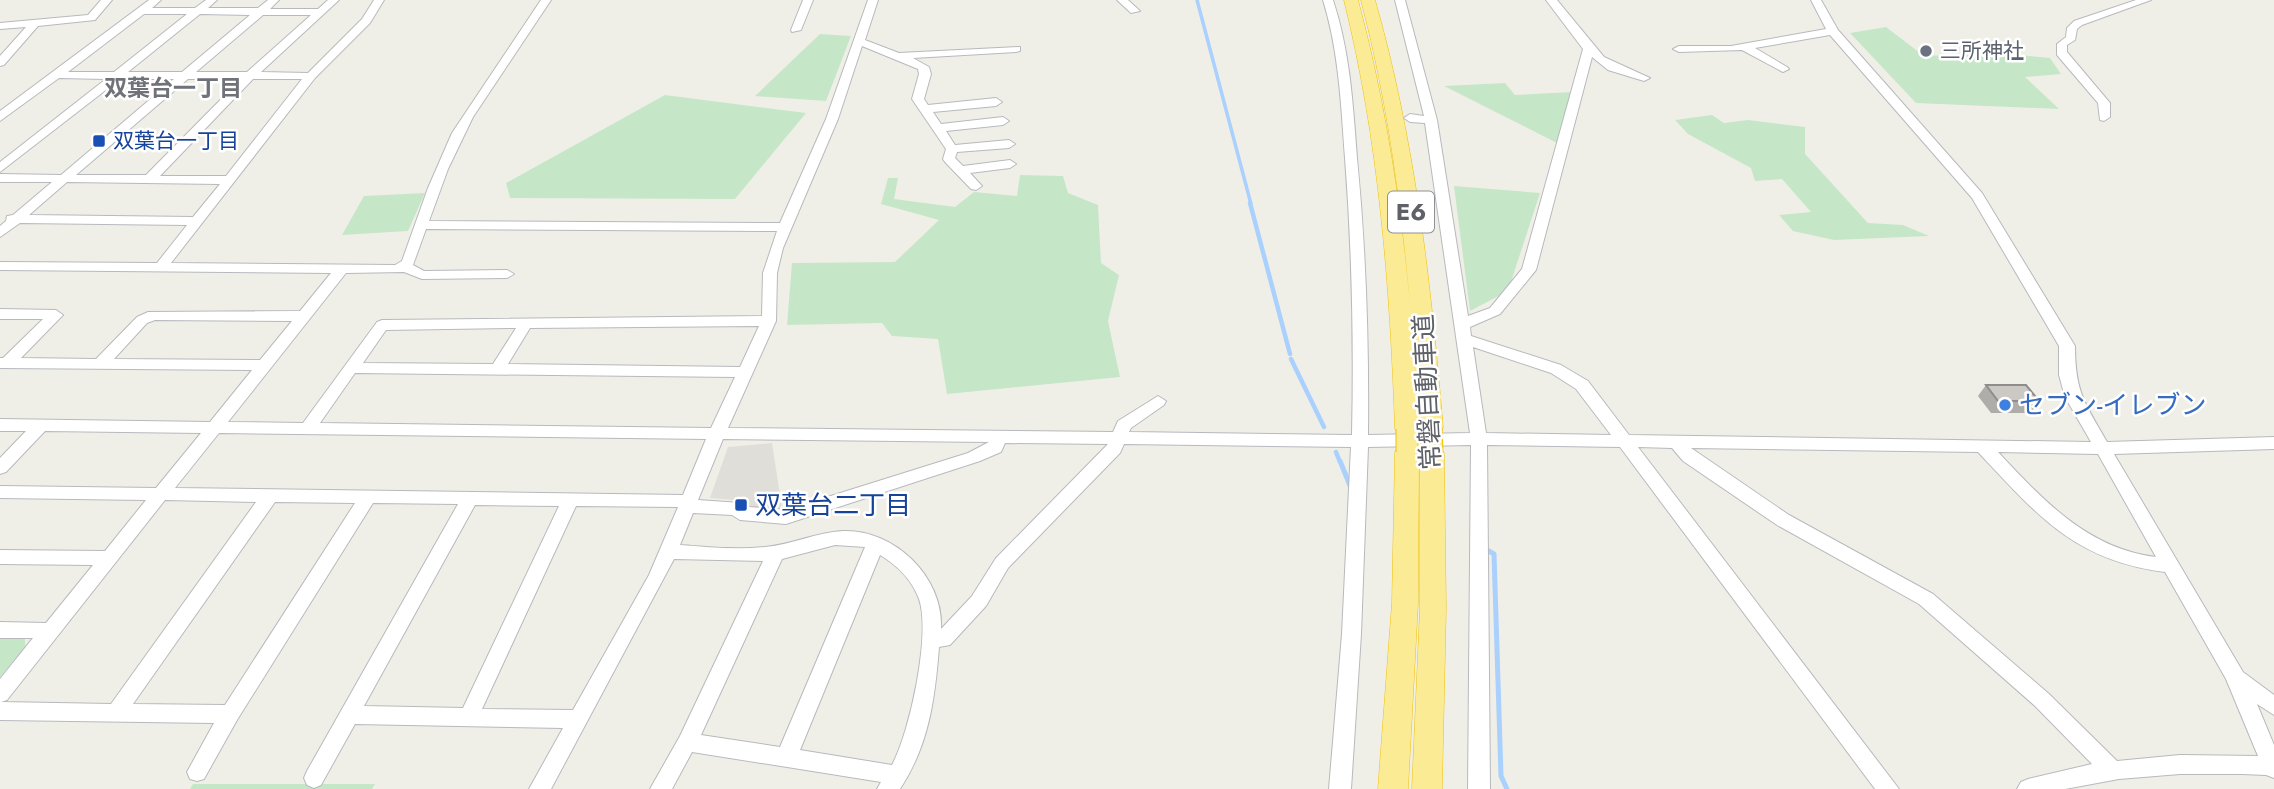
<svg xmlns="http://www.w3.org/2000/svg" width="2274" height="789" viewBox="0 0 2274 789" font-family="Jost,'Noto Sans JP',sans-serif">
<style>
.industrial{fill:#dfded9}
.green{fill:#c5e7c8}
.lines{fill:none;stroke-linecap:round;stroke-linejoin:round}
.stream-far2{stroke:#aad0fd;stroke-width:3.5}
.stream-far1{stroke:#aad0fd;stroke-width:4.5}
.stream{stroke:#aad0fd;stroke-width:5}
.minor-casing{stroke:#b7b9bd;stroke-width:2}
.highway-casing{stroke:#f1c106;stroke-width:1}
.minor{fill:#fff;fill-rule:evenodd}
.highway{fill:#faeb94;fill-rule:evenodd}
.highway-bridge-casing{stroke:#f1c106;stroke-width:23;stroke-linecap:butt}
.highway-bridge{stroke:#faeb94;stroke-width:21}
.wall{fill:#afada9}
.building{fill:#ccc9c4;stroke:#8f8d89;stroke-width:2}
.worship-dot{fill:#6b7280;stroke:#fff;stroke-width:2.5}
.transit-dot{fill:#1a4fb4;stroke:#fff;stroke-width:2.5}
.shop-dot{fill:#3f7fe0;stroke:#fff;stroke-width:2.5}
.labels{text-anchor:middle;stroke-width:5;stroke-linejoin:round;paint-order:stroke}
.far-worship-label{font-size:21px;fill:#5b616d;stroke:#fff;text-anchor:start}
.far-transit-label{font-size:21px;fill:#164399;stroke:#fff;text-anchor:start}
.far-neighbourhood-label{font-size:23px;font-weight:bold;fill:#6f7379;stroke:#fff}
.shield{fill:#fff;stroke:#8e9095;stroke-width:2}
.shield-label{font-size:24px;font-weight:bold;fill:#5e6167}
.street-label{font-size:26px;fill:#5e6167;stroke:#fff}
.shop-label{font-size:26px;fill:#366cbe;stroke:#fff;text-anchor:start}
.transit-label{font-size:26px;fill:#164399;stroke:#fff;text-anchor:start}
</style>
<rect width="100%" height="100%" fill="#f0efe7"/>
<path class="industrial" d="M 772,443 L 783,515 L 744,511 L 746,501 L 710,498 L 728,447 Z"/>
<path class="green" d="M 1886,27 L 1924,56 L 2000,53 L 2050,58 L 2061,74 L 2025,77 L 2059,109 L 1916,103 L 1850,33 Z
M 820,34 L 851,36 L 826,101 L 755,96 Z
M 1505,83 L 1515,95 L 1572,92 L 1557,143 L 1444,86 Z
M 665,95 L 806,113 L 735,199 L 510,198 L 506,183 Z
M 1712,115 L 1724,123 L 1748,120 L 1805,127 L 1805,154 L 1868,223 L 1903,225 L 1929,236 L 1834,240 L 1793,231 L 1779,215 L 1811,212 L 1782,179 L 1755,181 L 1751,168 L 1688,134 L 1675,120 Z
M 1020,175 L 1063,176 L 1068,193 L 1098,205 L 1101,263 L 1119,275 L 1108,321 L 1120,377 L 947,394 L 938,339 L 892,336 L 882,323 L 787,325 L 792,263 L 895,262 L 939,220 L 881,204 L 888,178 L 898,178 L 894,199 L 955,207 L 974,192 L 1017,196 Z
M 1454,186 L 1540,193 L 1508,291 L 1470,311 Z
M 425,193 L 408,231 L 342,235 L 364,196 Z
M 0,638 L 25,638 L 25,647 L 0,677 Z
M 193,784 L 375,784 L 372,789 L 190,789 Z"/>
<g class="lines">
<path class="stream-far2" d="M 1197,0 L 1251,204"/>
<path class="stream-far1" d="M 1250,203 L 1290,354
M 1291,359 L 1324,427
M 1336,452 L 1340,462"/>
<path class="stream" d="M 1340,461 L 1351,488
M 1487,550 L 1494,554 L 1501,776 L 1507,789"/>
<g class="minor-casing">
<path id="minor" d="M 101,0 L 112,0 L 95,20 L 38,26 L 4,65 L 0,66 L 0,56 L 26,27 L 0,29 L 0,23 L 88,15 Z
M 149,0 L 161,0 L 152,8 L 195,8 L 206,0 L 217,0 L 208,8 L 258,8 L 268,0 L 279,0 L 270,9 L 318,9 L 328,0 L 339,0 L 261,72 L 308,73 L 362,19 L 374,0 L 384,0 L 370,23 L 315,78 L 171,263 L 395,265 L 402,261 L 428,188 L 452,133 L 541,0 L 551,0 L 473,117 L 448,169 L 429,221 L 780,223 L 826,119 L 868,0 L 878,0 L 865,40 L 899,53 L 1020,47 L 1020,51 L 1016,52 L 913,58 L 929,67 L 931,74 L 924,99 L 928,105 L 996,98 L 1002,102 L 996,106 L 933,112 L 941,124 L 1003,117 L 1009,121 L 1003,125 L 946,131 L 955,145 L 1009,140 L 1015,144 L 1009,148 L 957,152 L 955,158 L 963,166 L 1010,160 L 1016,164 L 1010,168 L 970,173 L 982,186 L 976,190 L 971,189 L 945,162 L 943,159 L 946,149 L 912,99 L 919,74 L 918,69 L 862,46 L 838,119 L 783,248 L 777,273 L 776,321 L 728,428 L 1113,432 L 1118,421 L 1158,396 L 1166,401 L 1164,405 L 1131,428 L 1129,432 L 1352,435 C 1354,343 1352,250 1345,158 C 1341,104 1339,52 1323,0 L 1333,0 C 1350,52 1353,104 1357,158 C 1366,250 1369,342 1368,435 L 1470,433 L 1425,123 L 1410,122 L 1404,118 L 1410,114 L 1424,116 L 1395,0 L 1405,0 L 1437,120 L 1468,316 L 1490,308 L 1522,269 L 1583,49 L 1546,0 L 1557,0 L 1604,57 L 1650,78 L 1644,81 L 1608,70 L 1592,57 L 1536,270 L 1500,314 L 1470,327 L 1471,336 L 1561,365 L 1588,381 L 1629,435 L 2091,442 L 2065,397 L 2059,375 L 2059,346 L 1972,198 L 1830,35 L 1755,48 L 1787,67 L 1789,69 L 1783,72 L 1742,50 L 1679,52 L 1673,49 L 1679,46 L 1731,46 L 1826,29 L 1811,0 L 1821,0 L 1838,30 L 1982,193 L 2075,346 C 2075,393 2085,403 2107,442 L 2274,437 L 2274,449 L 2114,454 L 2243,672 L 2274,695 L 2274,715 L 2257,704 L 2274,745 L 2274,778 L 2266,775 L 2242,774 L 2180,774 L 2119,779 L 2065,789 L 2017,789 L 2021,782 L 2028,779 L 2092,764 L 2035,706 L 1919,604 L 1777,525 L 1683,461 L 1672,448 L 1638,447 L 1899,789 L 1875,789 L 1620,447 L 1487,445 L 1490,789 L 1468,789 L 1471,445 L 1368,447 L 1361,634 L 1351,789 L 1329,789 L 1342,634 L 1351,447 L 1124,444 L 1120,453 L 1008,568 L 986,606 L 950,645 L 939,647 C 935,699 929,745 900,789 L 877,789 L 881,782 L 692,752 L 672,789 L 650,789 L 680,736 L 763,561 L 674,559 L 551,789 L 529,789 L 563,728 L 355,724 L 321,785 L 314,788 L 307,785 L 304,778 L 307,771 L 458,504 L 373,503 L 237,720 L 204,779 L 197,781 L 190,779 L 187,772 L 214,723 L 0,720 L 0,679 L 33,638 L 0,638 L 0,622 L 46,623 L 93,565 L 0,564 L 0,550 L 105,551 L 146,500 L 0,498 L 0,486 L 156,488 L 201,433 L 45,431 L 6,472 L 0,474 L 0,458 L 26,431 L 0,431 L 0,419 L 210,422 L 252,370 L 0,368 L 0,358 L 3,358 L 43,319 L 0,319 L 0,309 L 56,310 L 63,315 L 21,358 L 96,359 L 137,317 L 148,312 L 300,311 L 331,273 L 0,270 L 0,262 L 157,263 L 187,225 L 20,223 L 0,237 L 0,226 L 6,221 L 7,216 L 13,215 L 52,182 L 0,182 L 0,174 L 61,175 L 174,79 L 120,79 L 0,172 L 0,162 L 106,79 L 59,78 L 0,121 L 0,111 ZM 144,14 L 187,14 L 114,72 L 68,72 ZM 200,14 L 250,15 L 182,72 L 128,72 ZM 263,15 L 311,15 L 247,72 L 196,72 ZM 188,79 L 241,79 L 146,175 L 76,175 ZM 253,79 L 302,79 L 226,176 L 160,176 ZM 67,182 L 220,184 L 193,217 L 29,215 ZM 426,229 L 777,231 L 763,273 L 762,316 L 382,320 L 377,322 L 303,423 L 228,422 L 346,273 L 404,272 L 422,279 L 507,278 L 514,274 L 507,270 L 424,271 L 413,265 ZM 155,320 L 292,321 L 260,360 L 114,359 L 147,323 ZM 759,326 L 740,367 L 508,364 L 530,328 ZM 516,328 L 493,364 L 363,363 L 386,330 ZM 1473,347 L 1551,373 L 1576,389 L 1611,435 L 1486,433 ZM 355,373 L 735,377 L 711,428 L 320,423 ZM 219,433 L 706,439 L 683,495 L 175,488 ZM 723,439 L 989,442 L 968,453 L 786,510 L 749,507 L 741,503 L 698,500 ZM 1005,443 L 1108,444 L 996,558 L 972,596 L 941,629 C 944,577 894,529 843,531 C 816,532 792,545 765,547 C 736,550 708,547 680,545 L 693,513 L 732,515 L 740,520 L 786,524 L 980,461 L 1001,452 ZM 1691,448 L 1978,452 C 2037,515 2075,561 2165,572 L 2226,679 L 2258,756 L 2180,755 L 2117,761 L 2049,694 L 1933,594 L 1789,515 ZM 1998,452 L 2098,454 L 2156,557 C 2088,549 2043,500 1998,452 ZM 165,500 L 256,502 L 111,704 L 1,702 L 7,700 ZM 275,502 L 355,503 L 225,705 L 133,704 ZM 475,505 L 559,506 L 463,708 L 364,706 ZM 576,506 L 678,507 L 649,575 L 573,710 L 482,709 ZM 835,545 L 865,547 L 780,747 L 701,735 L 782,559 ZM 880,555 C 897,565 912,580 919,599 C 931,634 910,732 892,765 L 800,750 Z
M 803,0 L 813,0 L 801,30 L 792,32 L 791,30 Z
M 1117,0 L 1128,0 L 1140,11 L 1131,13 Z
M 2136,0 L 2151,0 L 2082,25 L 2077,29 L 2075,40 L 2067,45 L 2067,52 L 2110,103 L 2110,117 L 2104,121 L 2100,120 L 2098,103 L 2057,55 L 2057,44 L 2066,37 L 2067,28 L 2074,21 Z"/>
</g>
<g class="highway-casing">
<path id="highway" d="M 1344,0 L 1358,0 C 1396,141 1411,283 1419,429 L 1415,435 L 1399,435 L 1395,429 C 1390,284 1379,141 1344,0 Z
M 1361,0 L 1375,0 C 1415,140 1431,283 1443,428 L 1439,434 L 1423,434 L 1419,428 C 1410,283 1398,141 1361,0 Z
M 1407,443 L 1415,446 L 1419,452 L 1418,603 L 1408,789 L 1378,789 L 1392,603 L 1395,452 L 1399,446 Z
M 1432,444 L 1440,447 L 1444,453 L 1446,608 L 1442,789 L 1412,789 L 1420,608 L 1420,453 L 1424,447 Z"/>
</g>
<use href="#minor" class="minor"/>
<use href="#highway" class="highway"/>
<g class="highway-bridge-casing">
<path id="highway-bridge" d="M 1431,428 L 1432,453
M 1407,429 L 1407,452"/>
</g>
<use href="#highway-bridge" class="highway-bridge"/>
</g>
<path class="wall" d="M 1986,385 L 2039,401 L 2031,413 L 1991,413 L 1978,396 Z"/>
<path class="building" d="M 1986,385 L 2026,385 L 2039,401 L 1998,401 Z"/>
<circle class="worship-dot" cx="1926" cy="51" r="7"/>
<g class="transit-dot">
<rect x="92" y="134" width="14" height="14" rx="3.5"/>
<rect x="734" y="498" width="14" height="14" rx="3.5"/>
</g>
<circle class="shop-dot" cx="2005" cy="405" r="7"/>
<g class="labels">
<g class="far-worship-label">
<text x="1940" y="58">三所神社</text>
</g>
<g class="far-transit-label">
<text x="113" y="148">双葉台一丁目</text>
</g>
<g class="far-neighbourhood-label">
<text x="173" y="96">双葉台一丁目</text>
</g>
<rect class="shield" x="1388" y="191.5" width="46" height="41" rx="5"/>
<g class="shield-label">
<text x="1411" y="220">E6</text>
</g>
<g class="street-label">
<text transform="translate(1427 392) rotate(-93)" y="9">常磐自動車道</text>
</g>
<g class="shop-label">
<text x="2019" y="414">セブン-イレブン</text>
</g>
<g class="transit-label">
<text x="755" y="514">双葉台二丁目</text>
</g>
</g>
</svg>
